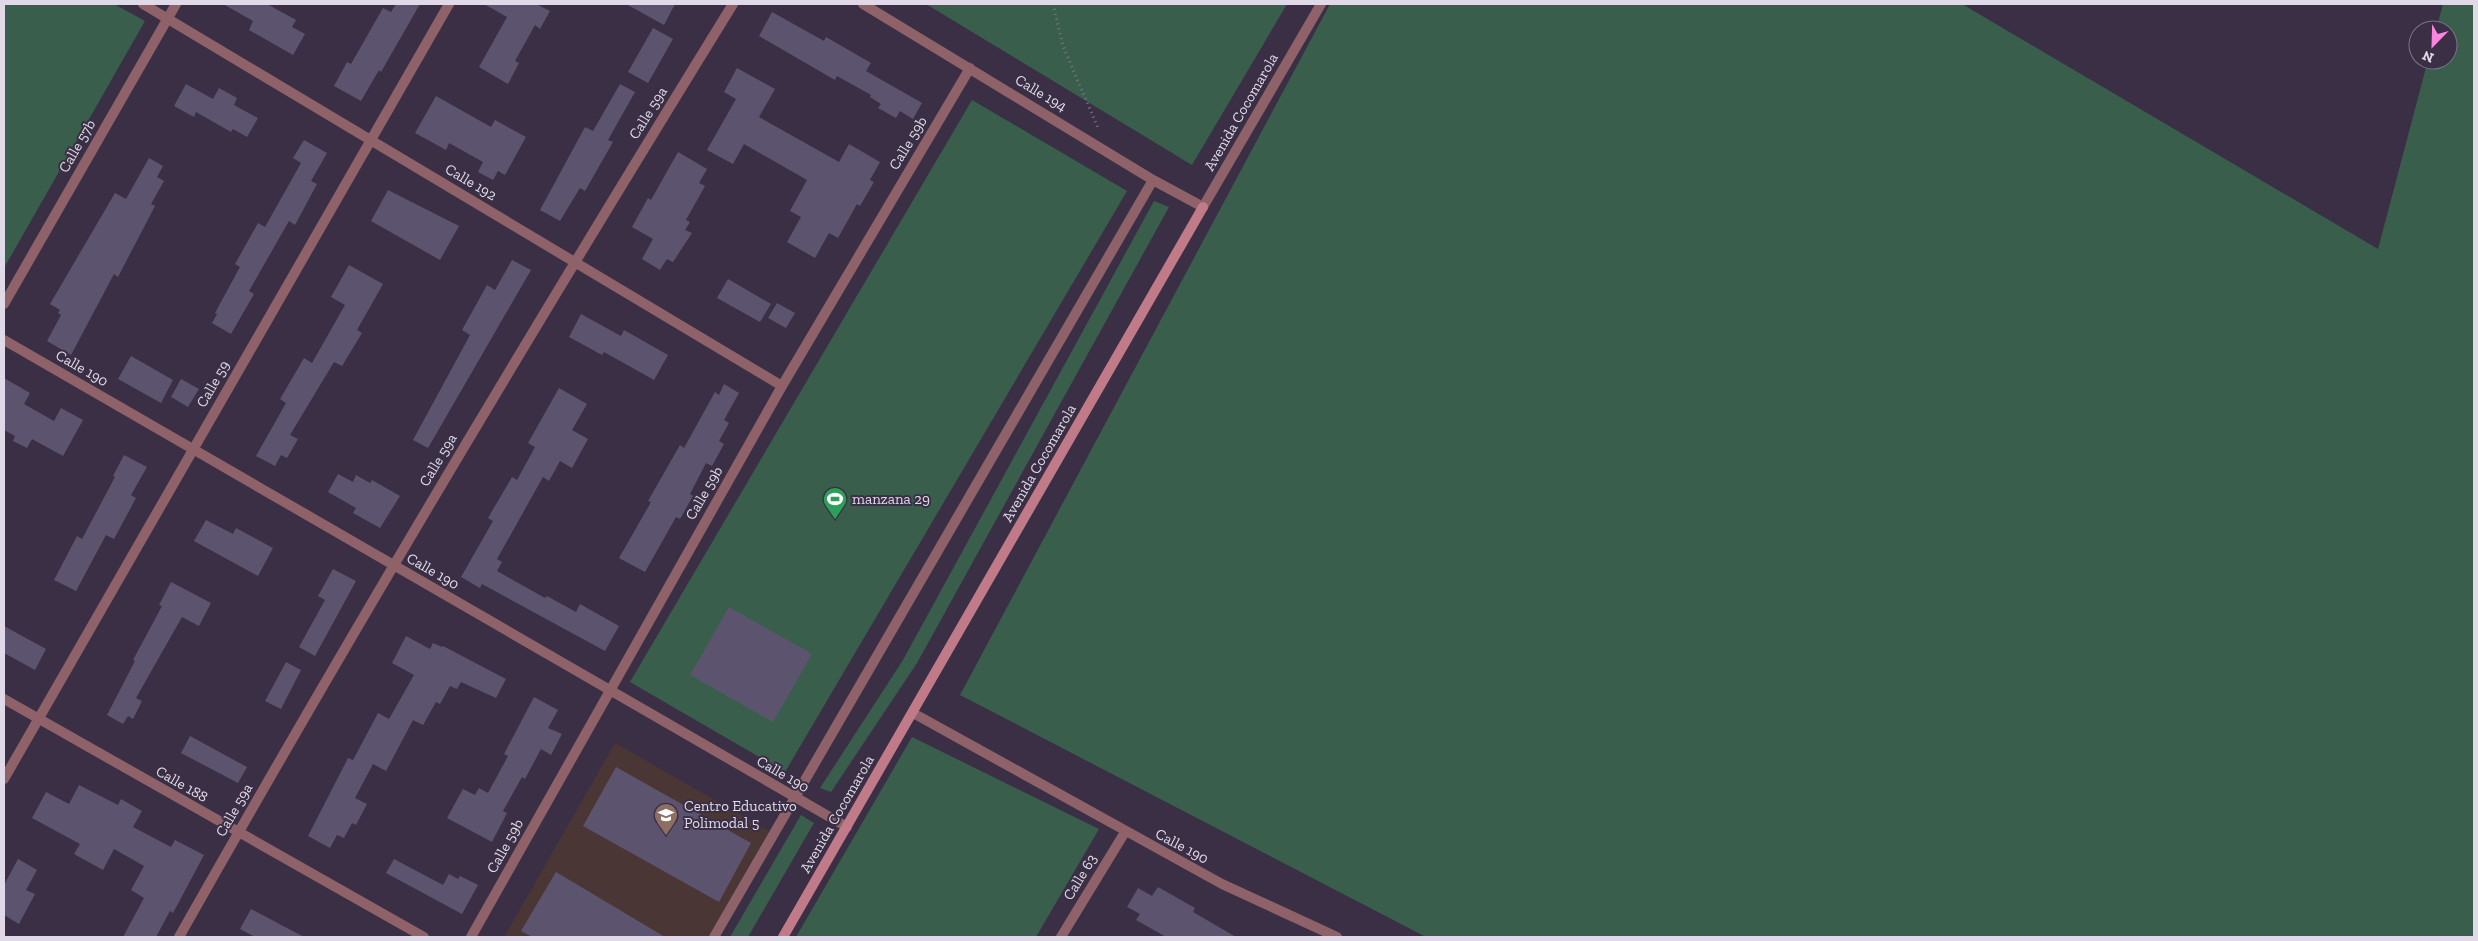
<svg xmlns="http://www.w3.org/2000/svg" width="2478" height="941" viewBox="0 0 2478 941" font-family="'Zilla Slab',serif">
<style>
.education{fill:#4b3636}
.green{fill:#395f4c}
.building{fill:#5c546e}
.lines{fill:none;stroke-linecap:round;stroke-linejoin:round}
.path{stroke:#7e7588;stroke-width:3;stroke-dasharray:1 4;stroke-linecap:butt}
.minor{stroke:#8f6269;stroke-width:10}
.tertiary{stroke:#8f6269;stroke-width:10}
.secondary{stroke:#c17a87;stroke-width:10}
.labels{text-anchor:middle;stroke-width:4;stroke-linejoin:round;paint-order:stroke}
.street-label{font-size:15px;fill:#e0dae8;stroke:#3a2f45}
.poi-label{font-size:15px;fill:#e0dae8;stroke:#3a2f45;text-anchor:start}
</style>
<rect width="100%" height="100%" fill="#3a2f45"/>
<path class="education" d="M 615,743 L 769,831 L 708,937 L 504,937 Z"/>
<path class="green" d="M 4,4 L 114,4 L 145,21 L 4,268 Z
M 926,4 L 1287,4 L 1192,165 Z
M 1330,4 L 1962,4 L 2378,249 L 2428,60 L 2448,60 L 2448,30 L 2436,30 L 2443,4 L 2474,4 L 2474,937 L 1426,937 L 960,695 Z
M 972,100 L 1127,191 L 785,772 L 630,682 Z
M 1154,201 L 1169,207 L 917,663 L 831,792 L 820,788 L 903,660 Z
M 912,737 L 1099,829 L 1036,937 L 796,937 Z
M 801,815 L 814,823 L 748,937 L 730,937 Z"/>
<path class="building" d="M 223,4 L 267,4 L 296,20 L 292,27 L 305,34 L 293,55 L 249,30 L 253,21 Z
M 396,4 L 420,4 L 381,72 L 379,70 L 361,101 L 334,86 L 347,62 L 351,64 L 383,8 L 391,12 Z
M 484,4 L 536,4 L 550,11 L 540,29 L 535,25 L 515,61 L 519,63 L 508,84 L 479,67 L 507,17 Z
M 626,4 L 675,4 L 664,25 Z
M 772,12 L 824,41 L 826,37 L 871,63 L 866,71 L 922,103 L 913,119 L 900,111 L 896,118 L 878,108 L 881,104 L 870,97 L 871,95 L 837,76 L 835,80 L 759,36 Z
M 653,28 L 673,39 L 648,83 L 628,72 Z
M 737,68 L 775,89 L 759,117 L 839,162 L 849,144 L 880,162 L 870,180 L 874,182 L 860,206 L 857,204 L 838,238 L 829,233 L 815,258 L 787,242 L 801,217 L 790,211 L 807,180 L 744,144 L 733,164 L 707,150 L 736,99 L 724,92 Z
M 186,84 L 213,99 L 219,88 L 237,98 L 234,105 L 258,118 L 247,137 L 233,129 L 231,132 L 196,112 L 194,117 L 174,106 Z
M 620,84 L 635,92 L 608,140 L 613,142 L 585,191 L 580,188 L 560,221 L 540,210 L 585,127 L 593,131 Z
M 436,96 L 491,127 L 495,120 L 526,137 L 505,175 L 498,171 L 493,180 L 478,172 L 483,162 L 449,143 L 446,150 L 415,133 Z
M 304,140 L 327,153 L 311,181 L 317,184 L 295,225 L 289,221 L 249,291 L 254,294 L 231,334 L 212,323 L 217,314 L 215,313 L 240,267 L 235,264 L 258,223 L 265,227 L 301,163 L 293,158 Z
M 678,152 L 707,169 L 699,183 L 705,186 L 686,220 L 690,222 L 685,230 L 692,233 L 673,262 L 667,259 L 660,270 L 642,259 L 653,239 L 632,227 L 648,198 L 651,200 Z
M 149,158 L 163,166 L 157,177 L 164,181 L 151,204 L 155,206 L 118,277 L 114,274 L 71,355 L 47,341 L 61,315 L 58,313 L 60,310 L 50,304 L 115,193 L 126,199 Z
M 388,190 L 459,226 L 440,260 L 371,221 Z
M 512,260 L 531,270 L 428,448 L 413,440 L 470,335 L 462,330 L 487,285 L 495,290 Z
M 349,265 L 383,284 L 357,330 L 362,333 L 342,366 L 334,362 L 290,435 L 298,439 L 287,458 L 281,455 L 275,466 L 256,456 L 286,403 L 280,399 L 304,358 L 312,363 L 345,305 L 331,297 Z
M 728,279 L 771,304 L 760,322 L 717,298 Z
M 777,303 L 795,313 L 786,328 L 768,318 Z
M 581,314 L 621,336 L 624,330 L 668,355 L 654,380 L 604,352 L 602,355 L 569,337 Z
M 131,356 L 173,380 L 161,403 L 118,379 Z
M 4,378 L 30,393 L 24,404 L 54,421 L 61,408 L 83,420 L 63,456 L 32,439 L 27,448 L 13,441 L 15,436 L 4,430 Z
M 181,379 L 199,389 L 188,407 L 171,397 Z
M 724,384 L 739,393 L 724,420 L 729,423 L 719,441 L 724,444 L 712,466 L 706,463 L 690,494 L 693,496 L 680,519 L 676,517 L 645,572 L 619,558 L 651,502 L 648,501 L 680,445 L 684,448 L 715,392 L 719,395 Z
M 559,388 L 587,404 L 572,430 L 588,439 L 572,468 L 560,461 L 549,481 L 543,477 L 497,559 L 502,562 L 497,571 L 545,598 L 547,596 L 576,612 L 580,604 L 619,626 L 605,651 L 482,584 L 480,588 L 461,577 L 493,521 L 488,518 L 512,477 L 517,480 L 535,447 L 528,443 Z
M 124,455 L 147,467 L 131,495 L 136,498 L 114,539 L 106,535 L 76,591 L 54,580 L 77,536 L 82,539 L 115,477 L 113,476 Z
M 338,474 L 353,482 L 356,475 L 370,483 L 372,480 L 400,496 L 380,528 L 353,513 L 356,508 L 328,492 Z
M 206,520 L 233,534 L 236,528 L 273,548 L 258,576 L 194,541 Z
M 333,569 L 356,581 L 315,656 L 299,647 L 325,600 L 318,596 Z
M 171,582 L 211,603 L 199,626 L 182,617 L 136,698 L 142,701 L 133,719 L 128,716 L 123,724 L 107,715 L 135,661 L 133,660 L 162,606 L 159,605 Z
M 729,607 L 812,654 L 773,722 L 690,675 Z
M 4,626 L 46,649 L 35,670 L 4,653 Z
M 406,636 L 430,649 L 433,643 L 442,647 L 443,646 L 506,679 L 496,698 L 461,682 L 457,689 L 450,686 L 440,704 L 436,702 L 423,725 L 413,720 L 386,771 L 373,764 L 355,798 L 367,804 L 356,825 L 352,823 L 344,838 L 337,835 L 330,848 L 308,836 L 348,758 L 353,760 L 378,713 L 389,719 L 414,675 L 392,663 Z
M 286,662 L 301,670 L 281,709 L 265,701 Z
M 534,697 L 558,710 L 548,728 L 562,734 L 551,755 L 541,749 L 525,779 L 522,777 L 503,811 L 507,813 L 492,842 L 447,818 L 463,789 L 475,795 L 479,788 L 488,793 L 508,756 L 504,754 Z
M 190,736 L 247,767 L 238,783 L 181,753 Z
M 616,767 L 751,843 L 719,902 L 583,826 Z
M 79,785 L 118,805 L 121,799 L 142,811 L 133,827 L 171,847 L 175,840 L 204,855 L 173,913 L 170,911 L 156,937 L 123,937 L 144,898 L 131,890 L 144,866 L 114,849 L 103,870 L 74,854 L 80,844 L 32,818 L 46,792 L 69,804 Z
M 18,859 L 37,870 L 26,890 L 35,894 L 19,924 L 4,915 L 4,885 Z
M 394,859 L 443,885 L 449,874 L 458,879 L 460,876 L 478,885 L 462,914 L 386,873 Z
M 556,872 L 665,937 L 532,937 L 521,931 Z
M 1158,887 L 1195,908 L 1193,912 L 1236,937 L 1166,937 L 1136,920 L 1140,914 L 1127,907 L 1138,888 L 1152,896 Z
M 251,909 L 304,937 L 255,937 L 240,929 Z"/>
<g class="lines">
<path class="path" d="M 1053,4 L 1063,46 L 1098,128"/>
<path class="minor" d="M 143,4 L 782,386
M 863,4 L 1153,180 L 1203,207
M 4,304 L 176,4
M 4,340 L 847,827
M 4,699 L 424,937
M 913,713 L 1222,884 L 1337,937
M 4,779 L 449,4
M 179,937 C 357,622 543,312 733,4
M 471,937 L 782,386 L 970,68
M 714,937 L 1153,180
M 1061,937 L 1125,832"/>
<path class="tertiary" d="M 1203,207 L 1321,4"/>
<path class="secondary" d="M 783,937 L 1203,207"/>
</g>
<defs>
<g id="stadium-pin" transform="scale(1.25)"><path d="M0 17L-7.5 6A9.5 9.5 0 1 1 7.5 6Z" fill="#2e9e5b" stroke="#3a2f45"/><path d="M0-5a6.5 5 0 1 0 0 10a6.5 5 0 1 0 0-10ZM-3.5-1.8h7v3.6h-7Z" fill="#fff"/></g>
<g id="school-pin" transform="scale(1.25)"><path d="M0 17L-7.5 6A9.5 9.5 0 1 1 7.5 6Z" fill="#8d6e63" stroke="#3a2f45"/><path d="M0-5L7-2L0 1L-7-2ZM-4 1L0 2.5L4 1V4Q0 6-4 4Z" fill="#fff"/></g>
</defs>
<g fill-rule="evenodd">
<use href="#stadium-pin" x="835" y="499"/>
<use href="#school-pin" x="666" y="815"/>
</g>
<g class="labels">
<g class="street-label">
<text transform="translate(1041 93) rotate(31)" y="5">Calle 194</text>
<text transform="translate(1241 112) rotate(-60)" y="5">Avenida Cocomarola</text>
<text transform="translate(648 113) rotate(-58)" y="5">Calle 59a</text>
<text transform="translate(908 143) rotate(-59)" y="5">Calle 59b</text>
<text transform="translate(77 146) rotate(-60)" y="5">Calle 57b</text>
<text transform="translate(471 182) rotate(31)" y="5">Calle 192</text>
<text transform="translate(82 368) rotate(30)" y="5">Calle 190</text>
<text transform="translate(213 384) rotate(-60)" y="5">Calle 59</text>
<text transform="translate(438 460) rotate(-59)" y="5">Calle 59a</text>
<text transform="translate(1039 463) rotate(-60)" y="5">Avenida Cocomarola</text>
<text transform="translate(704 493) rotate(-60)" y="5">Calle 59b</text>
<text transform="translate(433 571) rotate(30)" y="5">Calle 190</text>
<text transform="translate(783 774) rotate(30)" y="5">Calle 190</text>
<text transform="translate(182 784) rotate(30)" y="5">Calle 188</text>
<text transform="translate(234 810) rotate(-60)" y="5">Calle 59a</text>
<text transform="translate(837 814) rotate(-60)" y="5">Avenida Cocomarola</text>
<text transform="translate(505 846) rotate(-61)" y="5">Calle 59b</text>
<text transform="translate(1182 846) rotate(28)" y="5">Calle 190</text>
<text transform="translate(1080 877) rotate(-59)" y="5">Calle 63</text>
</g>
<g class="poi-label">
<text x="852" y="504">manzana 29</text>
<text x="684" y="811">Centro Educativo<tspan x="684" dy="17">Polimodal 5</tspan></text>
</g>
</g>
<rect width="2478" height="941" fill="none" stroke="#e0dae8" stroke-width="10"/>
<g transform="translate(2433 45) rotate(203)"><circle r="24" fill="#3a2f45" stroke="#7c7386"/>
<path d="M0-4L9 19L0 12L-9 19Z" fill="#fe85df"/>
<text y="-8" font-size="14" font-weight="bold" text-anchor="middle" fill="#e0dae8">N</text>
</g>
</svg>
